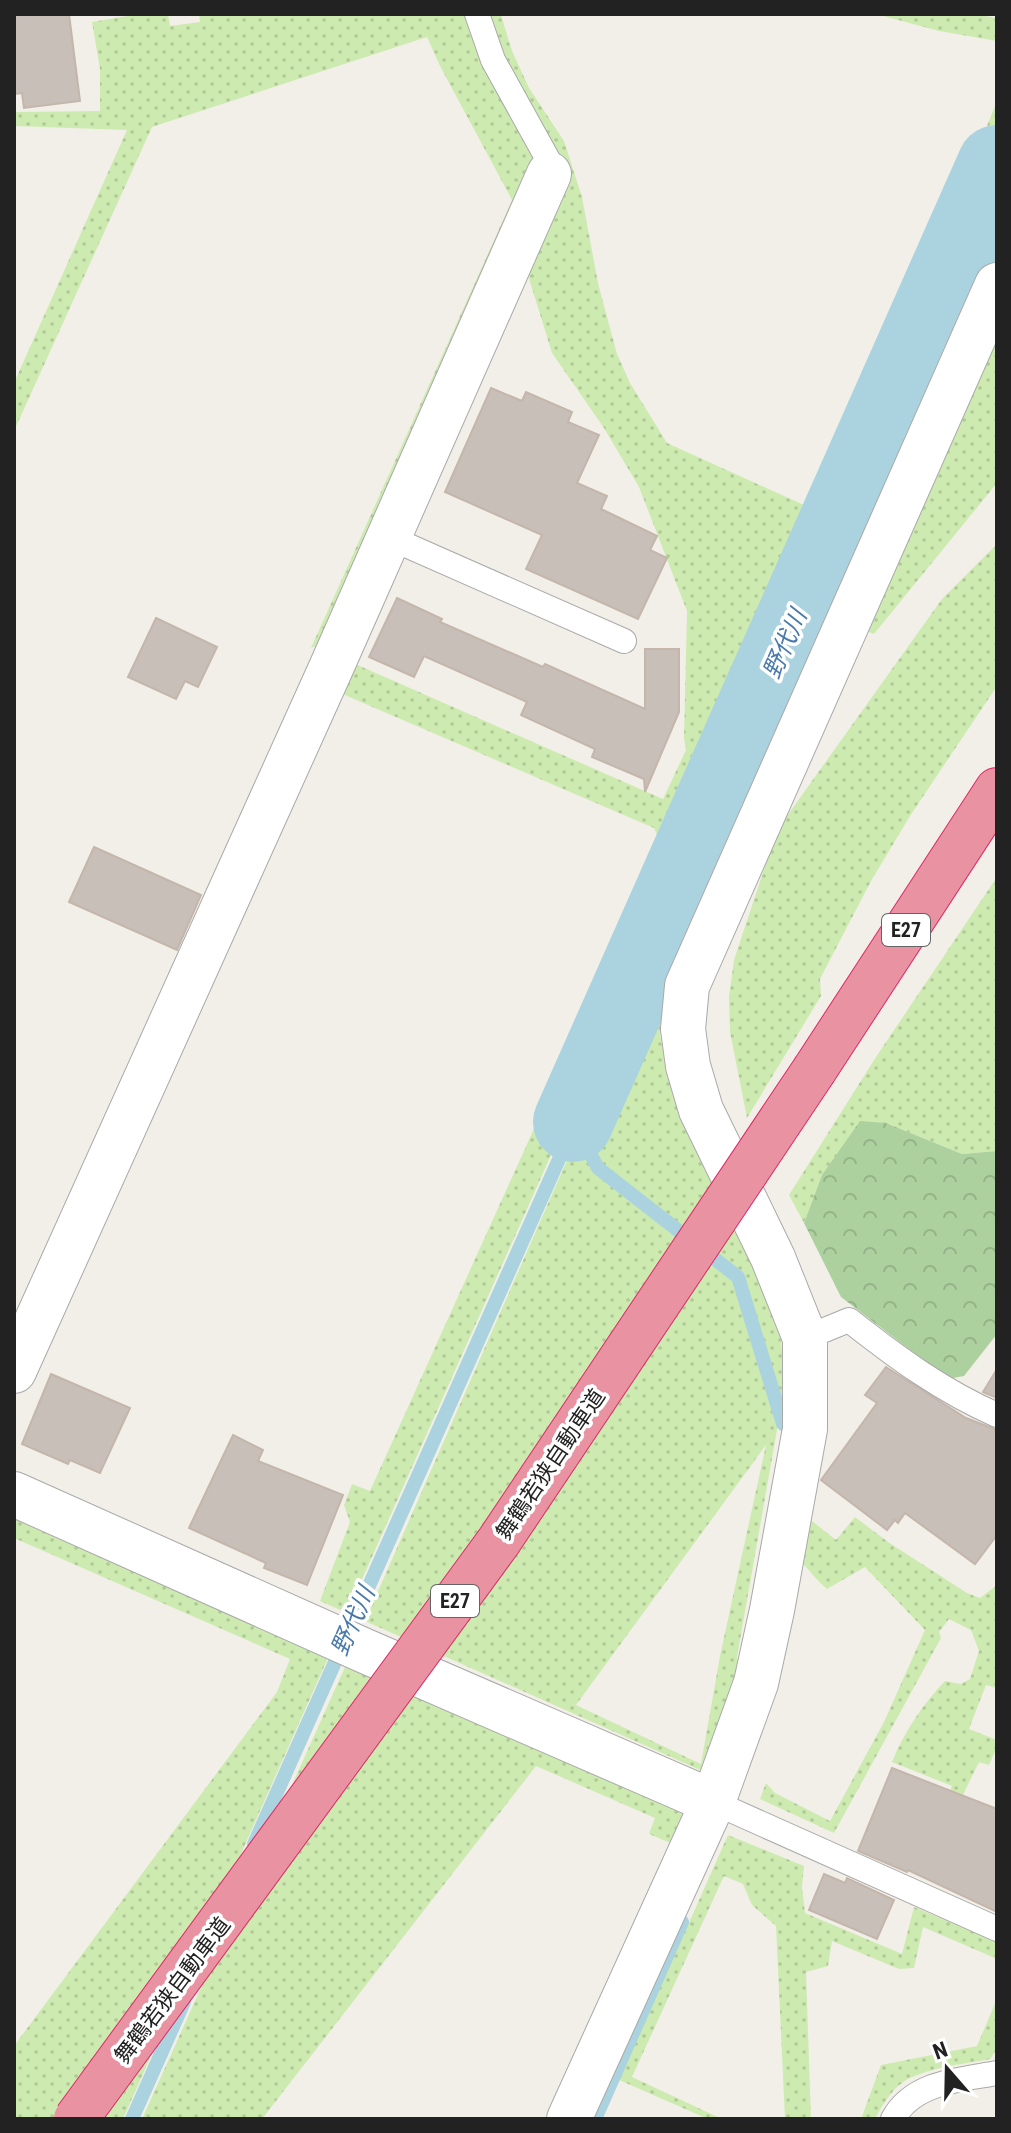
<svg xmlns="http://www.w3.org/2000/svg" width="1011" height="2133" viewBox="0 0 1011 2133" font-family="'Roboto Condensed','Noto Sans JP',sans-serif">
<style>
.grass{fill:url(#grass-dots);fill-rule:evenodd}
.forest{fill:url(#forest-crowns)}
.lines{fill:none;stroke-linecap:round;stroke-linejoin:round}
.stream{stroke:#aad3df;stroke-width:14}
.river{stroke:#aad3df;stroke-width:80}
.building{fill:#c7bfb8;stroke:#c4b6ab;stroke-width:2}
.service-casing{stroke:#a9a9a9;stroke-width:26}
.minor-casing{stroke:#a9a9a9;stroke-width:46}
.motorway-casing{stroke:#dc2a67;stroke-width:46}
.service{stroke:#fff;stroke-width:24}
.minor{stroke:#fff;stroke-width:44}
.motorway{stroke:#e892a2;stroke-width:44}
.motorway-bridge-casing{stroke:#dc2a67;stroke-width:46;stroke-linecap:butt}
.motorway-bridge{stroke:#e892a2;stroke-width:44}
.labels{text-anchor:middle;stroke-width:7;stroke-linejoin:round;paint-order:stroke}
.shield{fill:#fff;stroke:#646464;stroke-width:2}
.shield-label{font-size:20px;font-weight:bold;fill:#222}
.street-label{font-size:22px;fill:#222;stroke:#fff}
.water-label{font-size:24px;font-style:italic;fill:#4a7aab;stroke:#fff}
</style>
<defs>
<pattern id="grass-dots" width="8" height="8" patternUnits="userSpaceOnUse" patternTransform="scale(2)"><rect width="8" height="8" fill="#cdebb0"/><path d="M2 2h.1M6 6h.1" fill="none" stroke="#b0c997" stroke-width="1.8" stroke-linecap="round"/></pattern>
<pattern id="forest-crowns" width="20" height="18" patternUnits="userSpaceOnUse" patternTransform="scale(2)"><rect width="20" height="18" fill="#add19e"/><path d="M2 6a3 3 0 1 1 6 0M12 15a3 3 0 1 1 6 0" fill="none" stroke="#95b388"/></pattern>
</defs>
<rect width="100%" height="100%" fill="#f2efe9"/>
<path class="grass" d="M 139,14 L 168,14 L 170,26 L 200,22 L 199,14 L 468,14 L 536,157 L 319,645 L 311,648 L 512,200 L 440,66 L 427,37 L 152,127 L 14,431 L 14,383 L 127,130 L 14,126 L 14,102 L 16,112 L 100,111 L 100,69 L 92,22 Z
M 486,14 L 507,14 L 501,15 L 512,51 L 529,88 L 564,141 L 582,197 L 598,283 L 617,354 L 630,383 L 667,443 L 804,505 L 952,189 L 965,180 L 997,101 L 997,144 L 662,906 L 347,1613 L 320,1601 L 350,1522 L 344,1505 L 352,1484 L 370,1491 L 662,846 L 654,828 L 340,693 L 353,663 L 663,799 L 686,750 L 684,738 L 687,611 L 639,487 L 604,428 L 552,353 L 527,272 L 551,211 L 515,90 Z
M 876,14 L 974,14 L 997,18 L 997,41 L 939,31 Z
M 997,192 L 997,239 L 711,886 L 699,894 L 686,889 Z
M 997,325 L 997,483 L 874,634 L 863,630 Z
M 997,544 L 997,686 L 910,816 L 871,881 L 820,979 L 821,996 L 747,1118 L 730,1032 L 729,997 L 734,960 L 777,830 L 942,599 Z
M 997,877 L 997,1151 L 962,1154 L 886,1123 L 822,1175 L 804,1223 L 789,1195 L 876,1057 Z
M 677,918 L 692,925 L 662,1007 L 660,1034 L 666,1068 L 704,1169 L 755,1262 L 780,1332 L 790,1424 L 778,1424 L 737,1657 L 738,1687 L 727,1721 L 717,1724 L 707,1773 L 365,1621 L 575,1142 ZM 766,1445 L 720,1656 L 701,1764 L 576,1705 Z
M 807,1517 L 836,1540 L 855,1517 L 888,1542 L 967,1593 L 980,1598 L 997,1585 L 997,1688 L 986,1685 L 969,1729 L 997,1740 L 997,1747 L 989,1765 L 979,1762 L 961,1799 L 928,1848 L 952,1786 L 892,1762 C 904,1732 923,1704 945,1681 L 961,1684 L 970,1679 L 979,1651 L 971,1630 L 949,1619 L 939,1632 L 941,1638 L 834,1833 L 760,1799 L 766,1783 L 775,1793 L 830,1821 L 884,1722 L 925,1630 L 865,1567 L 827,1589 C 816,1580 810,1570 799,1560 Z
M 14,1519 L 328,1658 L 123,2119 L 14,2119 L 14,2046 L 277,1692 L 290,1659 L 14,1538 Z
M 345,1667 L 687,1812 L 673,1844 L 649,1834 L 655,1818 L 536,1766 L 262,2119 L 142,2119 Z
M 728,1835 L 804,1866 L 802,1887 L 805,1913 L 902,1954 L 914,1907 L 997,1942 L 997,1959 L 923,1927 L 914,1968 L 899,1969 L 832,1941 L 828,1966 L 806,1972 L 811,2119 L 785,2119 L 776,1926 L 752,1905 L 743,1884 L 724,1876 L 632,2077 L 722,2119 L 708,2119 L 619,2080 Z
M 997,1999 L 997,2049 L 990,2059 C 966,2064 922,2068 902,2083 C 890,2092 882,2106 875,2119 L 861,2119 L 881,2065 L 977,2046 Z"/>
<path class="forest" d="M 860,1121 L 886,1123 L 962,1154 L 997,1151 L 997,1334 L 964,1376 L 948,1379 L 841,1297 L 804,1223 L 822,1175 Z"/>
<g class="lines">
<path class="stream" d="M 573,1122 L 598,1168 L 738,1277 L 783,1424
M 254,1844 L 568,1139 L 573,1122
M 132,2119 L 184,2002
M 595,2119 L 682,1922"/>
<path class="river" d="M 573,1122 L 997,165"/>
</g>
<path class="building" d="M 14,14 L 69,14 L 80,101 L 24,108 L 22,93 L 14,94 Z
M 491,388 L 522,401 L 526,392 L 572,412 L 568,422 L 599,435 L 577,483 L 607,496 L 601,509 L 657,536 L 650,550 L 667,558 L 638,619 L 526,569 L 542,535 L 445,492 Z
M 397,598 L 442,619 L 440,622 L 543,667 L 545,664 L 645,709 L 645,649 L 679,649 L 679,712 L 645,792 L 644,779 L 592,757 L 595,749 L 521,715 L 527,702 L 424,656 L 414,677 L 369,657 Z
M 156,618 L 217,647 L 198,687 L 185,681 L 176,699 L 128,677 Z
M 94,847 L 201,895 L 177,950 L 69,902 Z
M 886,1367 L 966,1418 L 997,1430 L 997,1535 L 975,1564 L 905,1513 L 898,1523 L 895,1520 L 887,1530 L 821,1480 L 877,1403 L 865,1395 Z
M 997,1369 L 997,1398 L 983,1392 Z
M 51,1374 L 130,1408 L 100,1473 L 70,1460 L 68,1464 L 22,1444 Z
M 233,1435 L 263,1450 L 258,1461 L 343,1495 L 307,1585 L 264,1568 L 266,1563 L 189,1528 Z
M 892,1768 L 997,1809 L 997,1912 L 908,1870 L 907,1872 L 858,1851 Z
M 824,1874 L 845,1883 L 847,1878 L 894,1900 L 877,1939 L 809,1910 Z"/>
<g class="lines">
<g class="service-casing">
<path id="service" d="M 477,14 L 493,60 L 551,165 L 549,174
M 388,537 L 624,641
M 805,1338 L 849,1320 C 896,1357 942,1391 997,1415
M 713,1802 L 997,1929
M 893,2119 C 913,2082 959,2080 997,2073"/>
</g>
<g class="minor-casing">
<path id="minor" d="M 14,1371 L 331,668 L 549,174
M 14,1494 L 365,1651 L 713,1802
M 569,2119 L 713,1802 L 756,1683 L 772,1610 L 805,1429 L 805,1338 L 773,1258 L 701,1110 L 688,1066 L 683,1029 L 687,986 L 997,285"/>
</g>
<g class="motorway-casing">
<path id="motorway" d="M 815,1069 L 997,790"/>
</g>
<use href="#service" class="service"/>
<use href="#minor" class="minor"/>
<use href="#motorway" class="motorway"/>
<g class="motorway-bridge-casing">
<path id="motorway-bridge" d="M 76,2119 L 499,1541 L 815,1069"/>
</g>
<use href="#motorway-bridge" class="motorway-bridge"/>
</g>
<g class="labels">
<g class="shield">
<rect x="882" y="914" width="48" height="32" rx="6"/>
<rect x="431" y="1585" width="48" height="32" rx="6"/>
</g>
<g class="shield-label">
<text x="906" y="937">E27</text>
<text x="455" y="1608">E27</text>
</g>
<g class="street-label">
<text transform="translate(550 1464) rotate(-56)" y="8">舞鶴若狭自動車道</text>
<text transform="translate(172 1990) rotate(-53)" y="8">舞鶴若狭自動車道</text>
</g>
<g class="water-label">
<text transform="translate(785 644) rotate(-66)" y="8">野代川</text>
<text transform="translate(353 1621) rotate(-66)" y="8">野代川</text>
</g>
</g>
<rect width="1011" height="2133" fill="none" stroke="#222222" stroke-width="32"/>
<g transform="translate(947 2069) rotate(340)" stroke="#ffffff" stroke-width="6" paint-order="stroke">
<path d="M0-6L14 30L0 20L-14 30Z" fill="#222222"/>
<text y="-12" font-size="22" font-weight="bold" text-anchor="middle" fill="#222222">N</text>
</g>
</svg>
